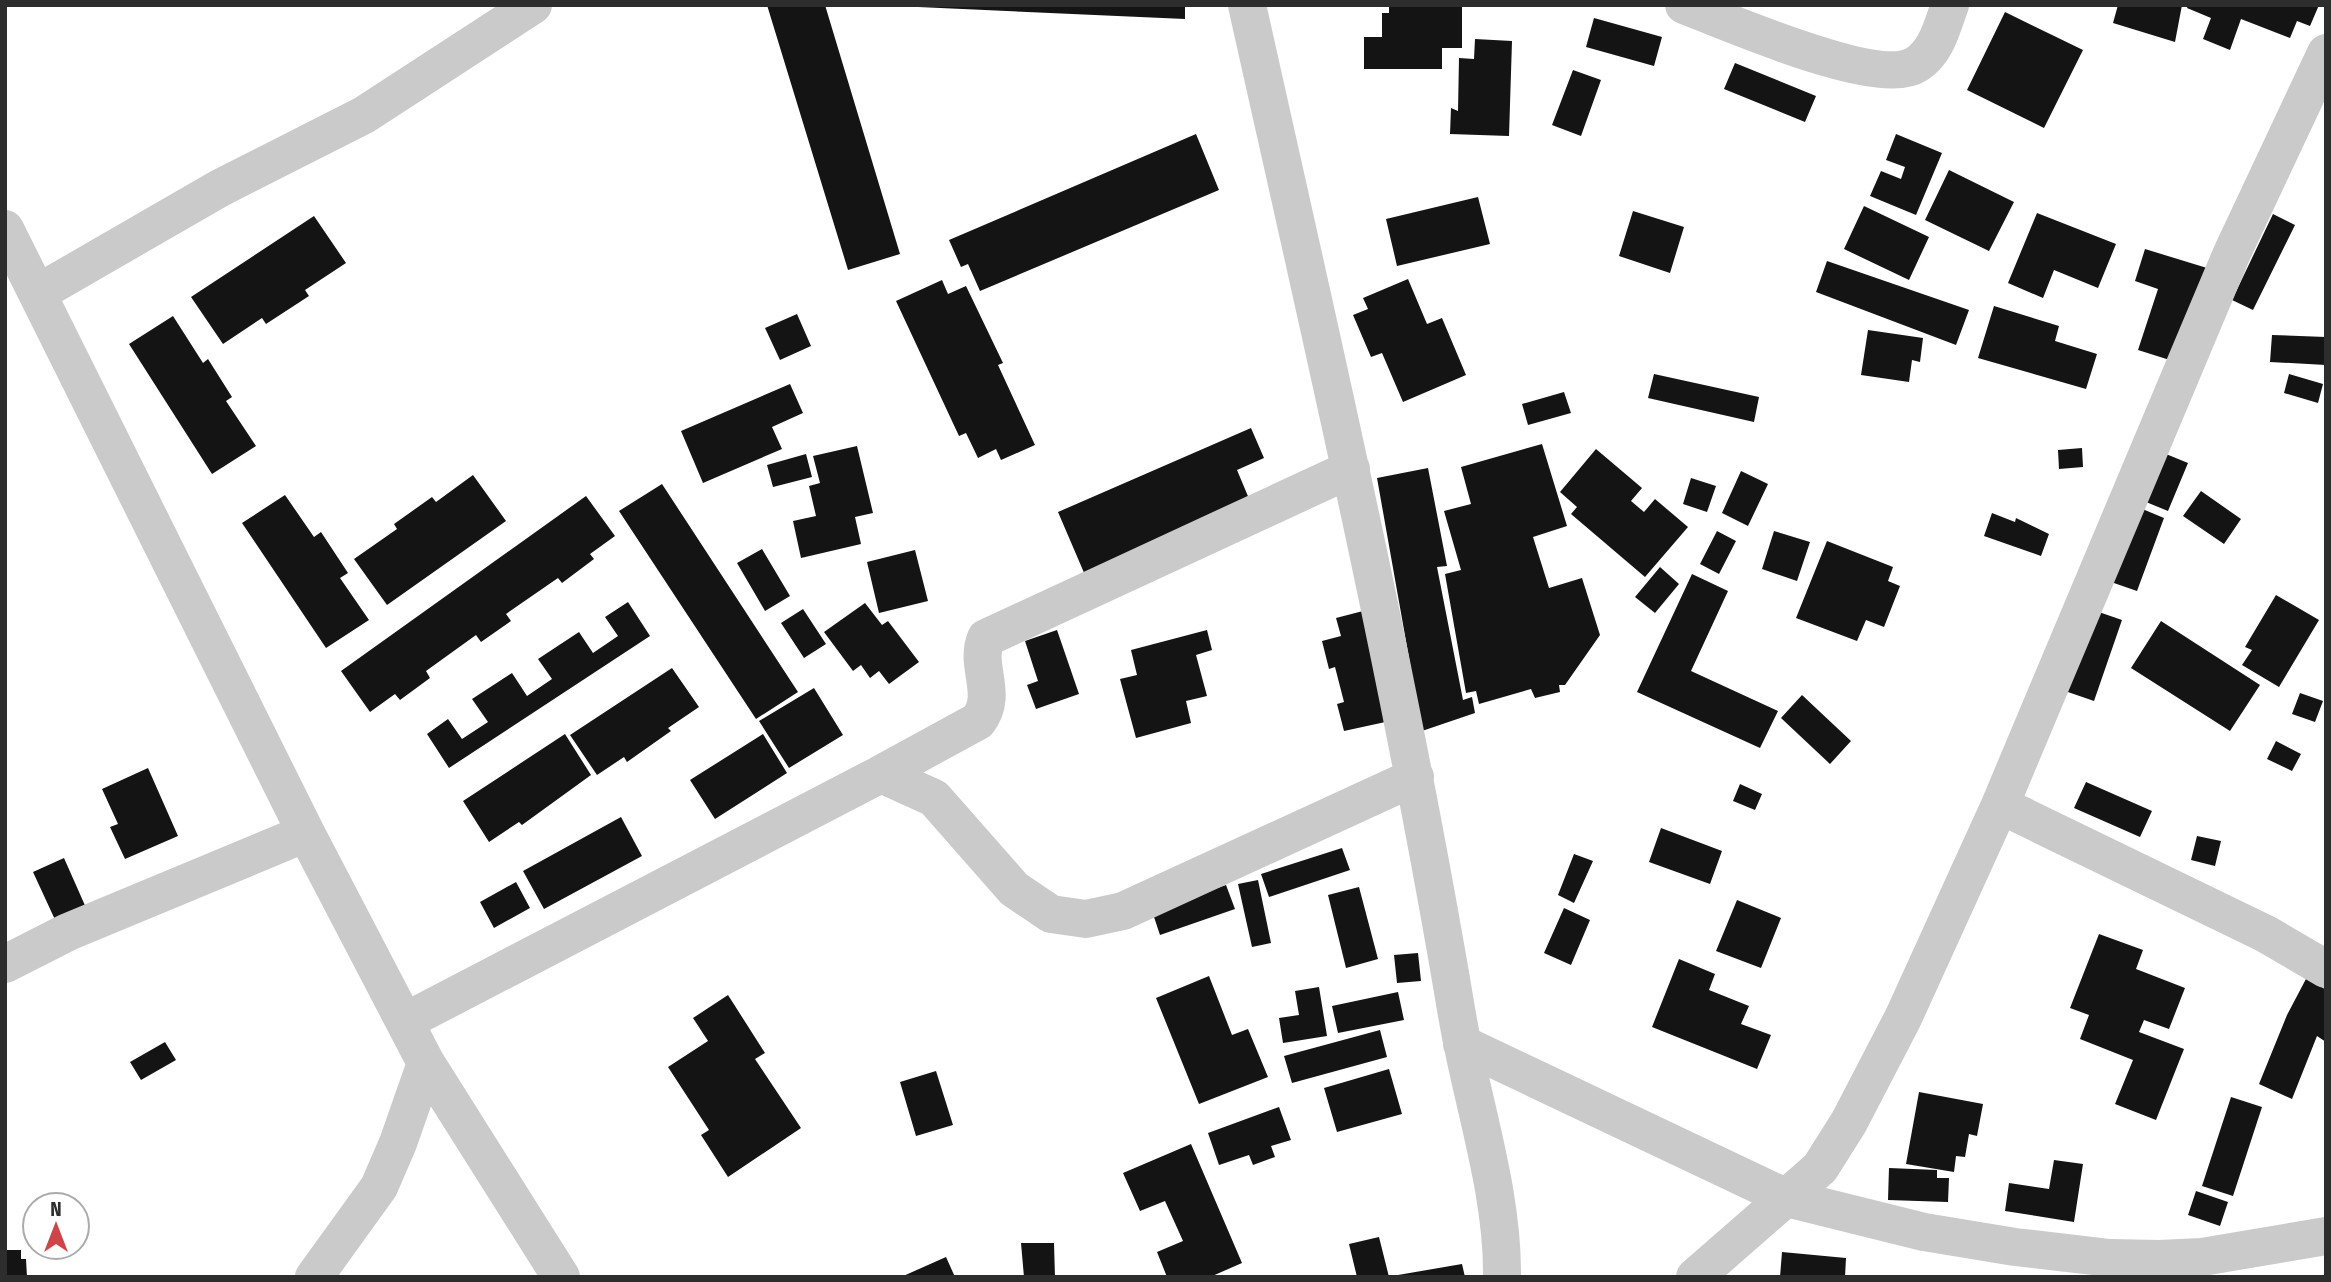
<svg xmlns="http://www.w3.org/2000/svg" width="2331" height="1282" viewBox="0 0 2331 1282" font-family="'Fira Sans Condensed',sans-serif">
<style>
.building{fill:#141414}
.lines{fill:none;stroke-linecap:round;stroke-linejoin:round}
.minor{stroke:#cacaca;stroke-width:38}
</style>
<rect width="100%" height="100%" fill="#fff"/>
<path class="building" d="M 767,5 L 825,5 L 900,254 L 848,270 Z
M 874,5 L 1185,5 L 1185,19 Z
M 1389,5 L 1462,5 L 1462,48 L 1442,48 L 1442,69 L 1364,69 L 1364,37 L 1382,37 L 1382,13 L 1389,13 Z
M 2118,5 L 2182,5 L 2175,42 L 2113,23 Z
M 2188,5 L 2319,5 L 2310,26 L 2297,21 L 2290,38 L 2241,19 L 2230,50 L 2203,39 L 2211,18 L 2187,8 Z
M 2005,12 L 2083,50 L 2044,128 L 1967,90 Z
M 1594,18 L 1662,37 L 1654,66 L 1586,47 Z
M 1475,39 L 1512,41 L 1509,136 L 1450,134 L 1451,108 L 1458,111 L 1459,58 L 1474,59 Z
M 1735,63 L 1816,96 L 1805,122 L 1724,89 Z
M 1573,70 L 1601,80 L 1581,136 L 1552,125 Z
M 1196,134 L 1219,190 L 980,291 L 968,264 L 961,267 L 949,240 Z
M 1896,134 L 1942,153 L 1916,215 L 1870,196 L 1881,171 L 1901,179 L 1905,167 L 1886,160 Z
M 1949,170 L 2014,202 L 1989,251 L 1925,220 Z
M 1478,197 L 1490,244 L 1397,266 L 1386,219 Z
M 1864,206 L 1929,237 L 1909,280 L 1844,249 Z
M 1633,211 L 1684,227 L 1670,273 L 1619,256 Z
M 2037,213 L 2116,244 L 2098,288 L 2054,270 L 2043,298 L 2008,283 Z
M 2273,214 L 2295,225 L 2253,310 L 2232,300 Z
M 314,216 L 346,263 L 305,290 L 309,296 L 266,324 L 262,318 L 223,344 L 191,297 Z
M 2145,249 L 2207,268 L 2176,362 L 2138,350 L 2158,289 L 2135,281 Z
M 1827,261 L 1969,310 L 1956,345 L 1816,292 Z
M 1408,279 L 1427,324 L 1442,318 L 1466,375 L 1403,402 L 1382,353 L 1371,357 L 1353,315 L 1368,309 L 1363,298 Z
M 942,280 L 948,294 L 966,286 L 1003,363 L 998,365 L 1035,445 L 1001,460 L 996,449 L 978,458 L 966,433 L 959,436 L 896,301 Z
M 1994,306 L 2059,326 L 2055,341 L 2097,354 L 2086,389 L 1978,358 Z
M 797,314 L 811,346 L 780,360 L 765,328 Z
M 173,316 L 203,363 L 208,359 L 232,397 L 226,401 L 256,446 L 212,474 L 129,344 Z
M 1868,330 L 1923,338 L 1920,362 L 1912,360 L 1909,382 L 1861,375 Z
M 2272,335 L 2326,337 L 2326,365 L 2270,362 Z
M 1654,374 L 1759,397 L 1754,422 L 1648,398 Z
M 2289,374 L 2323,384 L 2318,403 L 2284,393 Z
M 790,384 L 803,413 L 772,427 L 782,449 L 703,483 L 681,431 Z
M 1564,392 L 1571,413 L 1528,425 L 1522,404 Z
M 1251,428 L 1264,458 L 1237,470 L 1250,501 L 1085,575 L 1058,512 Z
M 1542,444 L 1567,526 L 1533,537 L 1549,588 L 1582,578 L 1600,635 L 1565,685 L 1559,685 L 1560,692 L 1535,698 L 1531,689 L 1479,704 L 1476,691 L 1466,693 L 1445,574 L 1461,570 L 1444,511 L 1471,504 L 1461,467 Z
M 857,446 L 873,513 L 855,517 L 861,544 L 801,558 L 793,521 L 816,516 L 809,486 L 820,483 L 813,456 Z
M 2082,448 L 2083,467 L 2059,469 L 2058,450 Z
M 1596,449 L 1642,488 L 1631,501 L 1644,512 L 1655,499 L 1688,527 L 1645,577 L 1571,514 L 1577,507 L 1560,492 Z
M 806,454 L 812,477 L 773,487 L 767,465 Z
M 2166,454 L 2188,463 L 2168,511 L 2146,502 Z
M 1428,468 L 1447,566 L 1437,567 L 1463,700 L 1472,697 L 1475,713 L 1422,731 L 1377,478 Z
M 1741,471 L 1768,484 L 1748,526 L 1722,513 Z
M 473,475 L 506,521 L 387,605 L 354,559 L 397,529 L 394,524 L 432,497 L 436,502 Z
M 1691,478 L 1716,486 L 1707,512 L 1683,504 Z
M 662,484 L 798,692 L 756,719 L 619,511 Z
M 2201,491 L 2241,519 L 2224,544 L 2183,516 Z
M 285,495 L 314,537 L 321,532 L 348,573 L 340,578 L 369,620 L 326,648 L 242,523 Z
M 586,496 L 615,536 L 590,554 L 594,559 L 562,583 L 558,578 L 506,614 L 511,621 L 481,642 L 476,635 L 426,671 L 430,678 L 400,700 L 395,694 L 370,712 L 341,671 Z
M 2140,508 L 2164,518 L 2137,591 L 2111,582 Z
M 1992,513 L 2015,522 L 2016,518 L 2049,534 L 2041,556 L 1984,536 Z
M 1717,531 L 1736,541 L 1719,574 L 1700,564 Z
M 1774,531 L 1810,542 L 1797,581 L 1762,569 Z
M 1827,541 L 1893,567 L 1888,581 L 1900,586 L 1884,627 L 1866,620 L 1857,641 L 1796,618 Z
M 762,549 L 790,596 L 765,611 L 737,563 Z
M 915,550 L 928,601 L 879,613 L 867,562 Z
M 1660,567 L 1679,584 L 1655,613 L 1635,597 Z
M 1692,574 L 1728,591 L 1691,671 L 1778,711 L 1760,748 L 1637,692 Z
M 2276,595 L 2319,620 L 2279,687 L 2242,665 L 2252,650 L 2245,647 Z
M 628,602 L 650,636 L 449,768 L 427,734 L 448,719 L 462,739 L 488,722 L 472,699 L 512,673 L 527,696 L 552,679 L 538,659 L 579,632 L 593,653 L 618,636 L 605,617 Z
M 865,603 L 882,625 L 888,621 L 919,662 L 889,684 L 879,671 L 870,678 L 861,665 L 853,671 L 824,632 Z
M 803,609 L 826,644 L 804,658 L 781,623 Z
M 2093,610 L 2122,620 L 2094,701 L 2065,691 Z
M 1363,611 L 1390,721 L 1344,731 L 1337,704 L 1344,702 L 1335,667 L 1329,669 L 1322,641 L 1341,636 L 1336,618 Z
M 2161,621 L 2260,685 L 2230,731 L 2131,668 Z
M 1057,630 L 1079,694 L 1036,709 L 1027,685 L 1038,681 L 1025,641 Z
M 1207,630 L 1212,650 L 1196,655 L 1207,696 L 1186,701 L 1191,723 L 1136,738 L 1120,679 L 1137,675 L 1131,650 Z
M 672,668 L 699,707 L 668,728 L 671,731 L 627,762 L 624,757 L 597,775 L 570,735 Z
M 814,688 L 843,735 L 789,768 L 759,721 Z
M 2300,693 L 2323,701 L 2315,722 L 2292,714 Z
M 1802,695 L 1851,741 L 1830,764 L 1781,718 Z
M 565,734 L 591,775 L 522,825 L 519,822 L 489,842 L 463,801 Z
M 763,734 L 787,773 L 715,819 L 690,780 Z
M 2276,741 L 2301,754 L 2292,771 L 2267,759 Z
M 148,768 L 178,836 L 125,859 L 110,827 L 118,824 L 102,789 Z
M 2086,782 L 2152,811 L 2140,837 L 2074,808 Z
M 1740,784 L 1762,794 L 1755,810 L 1733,801 Z
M 621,817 L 642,856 L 544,909 L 523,871 Z
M 1661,828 L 1722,851 L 1710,884 L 1649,862 Z
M 2197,836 L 2221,841 L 2215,866 L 2191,860 Z
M 1342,848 L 1350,870 L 1269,897 L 1261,874 Z
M 1574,854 L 1593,861 L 1574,903 L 1558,895 Z
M 64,858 L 87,910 L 57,924 L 33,872 Z
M 1258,880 L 1271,943 L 1252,947 L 1238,884 Z
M 516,882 L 530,908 L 494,928 L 480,902 Z
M 1226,885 L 1235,909 L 1160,935 L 1152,911 Z
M 1359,887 L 1378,959 L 1346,968 L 1328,895 Z
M 1737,900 L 1781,918 L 1761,968 L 1716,951 Z
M 1564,908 L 1590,920 L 1571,965 L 1544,953 Z
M 2099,934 L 2143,950 L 2136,969 L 2185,988 L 2169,1029 L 2144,1020 L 2139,1032 L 2184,1049 L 2156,1120 L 2115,1104 L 2133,1060 L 2080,1039 L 2089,1015 L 2070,1008 Z
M 1418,953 L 1421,981 L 1397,983 L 1394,955 Z
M 1679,959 L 1715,974 L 1709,990 L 1749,1006 L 1741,1024 L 1771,1035 L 1757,1069 L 1652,1027 Z
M 1209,976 L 1232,1035 L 1248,1029 L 1268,1077 L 1199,1104 L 1156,998 Z
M 2307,977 L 2326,990 L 2326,1042 L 2317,1036 L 2292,1099 L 2259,1084 L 2287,1015 Z
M 1319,987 L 1327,1036 L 1283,1043 L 1279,1018 L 1299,1015 L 1295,991 Z
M 1398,992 L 1404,1020 L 1338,1033 L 1332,1006 Z
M 728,995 L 765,1053 L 755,1059 L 801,1128 L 728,1177 L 701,1135 L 709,1130 L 668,1067 L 708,1041 L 693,1018 Z
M 1380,1030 L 1387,1057 L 1292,1083 L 1284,1056 Z
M 165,1042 L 176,1060 L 141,1080 L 130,1062 Z
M 1389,1069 L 1402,1114 L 1337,1132 L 1324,1088 Z
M 936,1071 L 953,1125 L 916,1136 L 900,1082 Z
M 1919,1092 L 1983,1104 L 1977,1136 L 1969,1134 L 1965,1157 L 1956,1156 L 1954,1172 L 1906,1164 Z
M 2231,1097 L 2262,1107 L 2233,1196 L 2202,1186 Z
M 1279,1107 L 1291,1140 L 1271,1146 L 1275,1157 L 1253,1165 L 1249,1155 L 1219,1165 L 1208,1133 Z
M 1191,1144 L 1242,1263 L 1210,1277 L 1167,1277 L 1157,1252 L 1183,1241 L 1165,1201 L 1140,1211 L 1123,1173 Z
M 2054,1160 L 2083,1164 L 2074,1222 L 2005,1211 L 2009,1183 L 2049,1189 Z
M 1889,1168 L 1937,1170 L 1937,1178 L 1949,1178 L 1948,1202 L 1888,1200 Z
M 2196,1191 L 2228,1202 L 2220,1226 L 2188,1215 Z
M 1379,1237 L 1389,1277 L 1357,1277 L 1349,1244 Z
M 1021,1243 L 1054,1243 L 1055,1277 L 1024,1277 Z
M 5,1250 L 21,1250 L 21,1259 L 26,1259 L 27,1277 L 5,1277 Z
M 1782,1252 L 1846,1258 L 1845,1277 L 1780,1277 Z
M 946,1257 L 955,1277 L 901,1277 Z
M 1462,1264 L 1465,1277 L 1398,1277 L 1398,1275 Z"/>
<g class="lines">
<path class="minor" d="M 1247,5 C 1318,323 1392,641 1448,962 C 1453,990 1457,1018 1463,1046 C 1478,1121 1503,1199 1502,1277
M 1684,5 C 1728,22 1880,89 1917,64 C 1937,51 1942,26 1950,5
M 5,229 L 306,833 L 426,1063 L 561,1277
M 38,293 L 220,188 L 364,115 L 533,5
M 881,774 L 978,721 C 999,694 974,666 986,638 L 1351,469
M 2000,805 L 2266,934 L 2326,969
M 5,964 L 68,932 L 306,833
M 406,1021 L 881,774 L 934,798 L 1014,889 L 1051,914 L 1086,919 L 1123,911 L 1415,777
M 1462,1044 L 1787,1198 L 1924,1232 L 2015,1247 L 2110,1258 L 2159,1259 L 2202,1257 L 2326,1236
M 314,1277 L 379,1187 L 398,1143 L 426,1063
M 1695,1277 L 1820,1168 L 1849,1122 L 1903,1018 L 2000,805 L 2232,253 L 2326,53"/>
</g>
<rect width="2331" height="1282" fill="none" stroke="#2d2d2d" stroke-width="14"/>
<g transform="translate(56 1226)"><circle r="33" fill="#ffffff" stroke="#ababab" stroke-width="2"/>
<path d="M0-5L12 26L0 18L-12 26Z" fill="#cf4446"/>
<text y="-10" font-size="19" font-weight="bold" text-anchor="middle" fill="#2d2d2d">N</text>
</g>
</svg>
